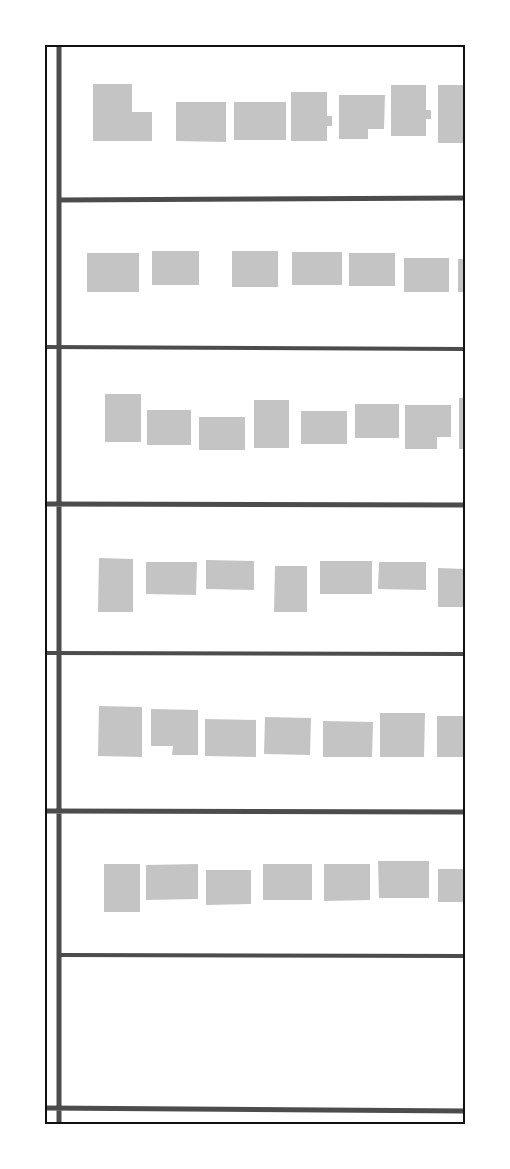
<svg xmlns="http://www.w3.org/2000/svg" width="510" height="1169" viewBox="0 0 510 1169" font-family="Lato,sans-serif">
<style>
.building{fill:#c4c4c4}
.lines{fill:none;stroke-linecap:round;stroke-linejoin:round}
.service{stroke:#4c4c4c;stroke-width:4}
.minor{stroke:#4c4c4c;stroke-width:5}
.neatline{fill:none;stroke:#111;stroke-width:2}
</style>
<rect width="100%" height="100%" fill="#fff"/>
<path class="building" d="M 93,84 L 132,84 L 132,112 L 152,112 L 152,141 L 93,141 Z
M 391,85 L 426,85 L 426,110 L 431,110 L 431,119 L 426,119 L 426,136 L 391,136 Z
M 438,85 L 465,85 L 465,143 L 438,143 Z
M 291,92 L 327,92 L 327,116 L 332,116 L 332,126 L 327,126 L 327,141 L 291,141 Z
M 339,95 L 385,95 L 384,129 L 368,129 L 368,139 L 339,139 Z
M 176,102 L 226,102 L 226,142 L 176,141 Z
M 234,102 L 286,102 L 286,140 L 234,140 Z
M 152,251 L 199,251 L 199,285 L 152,285 Z
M 232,251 L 278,251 L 278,287 L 232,287 Z
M 292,252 L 342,252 L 342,285 L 292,285 Z
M 87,253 L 139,253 L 139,292 L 87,292 Z
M 349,253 L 395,253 L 395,286 L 349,286 Z
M 404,258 L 449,258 L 449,292 L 404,292 Z
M 458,259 L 465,259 L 465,292 L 458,292 Z
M 105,394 L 141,394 L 141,442 L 105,442 Z
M 459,398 L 465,398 L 465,449 L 459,449 Z
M 254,400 L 289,400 L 289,448 L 254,448 Z
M 355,404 L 399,404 L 399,438 L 355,438 Z
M 405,405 L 451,405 L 451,437 L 437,437 L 437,449 L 405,449 Z
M 147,410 L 191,410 L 191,445 L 147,445 Z
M 301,411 L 347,411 L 347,444 L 301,444 Z
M 199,417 L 245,417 L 245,450 L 199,450 Z
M 99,558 L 133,559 L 133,612 L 98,612 Z
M 206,560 L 254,561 L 254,590 L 206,589 Z
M 320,561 L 372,561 L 372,594 L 320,594 Z
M 146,562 L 197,562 L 196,595 L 146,594 Z
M 379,562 L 426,562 L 426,590 L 378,589 Z
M 275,566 L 307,566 L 307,612 L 274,612 Z
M 438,568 L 465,569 L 465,607 L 438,607 Z
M 99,706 L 142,707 L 142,757 L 98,756 Z
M 151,709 L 198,710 L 198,755 L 172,755 L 173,746 L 151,746 Z
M 380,713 L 425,713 L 424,757 L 380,757 Z
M 437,716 L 465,716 L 465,757 L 437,757 Z
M 265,717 L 311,718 L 310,755 L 264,754 Z
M 205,719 L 256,720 L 256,757 L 205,756 Z
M 323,721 L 373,722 L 372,757 L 323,757 Z
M 378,861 L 429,861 L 429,898 L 379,898 Z
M 104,864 L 140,864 L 140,912 L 104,912 Z
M 198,864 L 198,899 L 146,900 L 146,865 Z
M 263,864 L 312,864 L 312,900 L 263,900 Z
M 324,864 L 370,864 L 370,900 L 324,901 Z
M 438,869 L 465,869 L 465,902 L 438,902 Z
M 206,870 L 251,870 L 251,904 L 206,905 Z"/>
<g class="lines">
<path class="service" d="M 45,347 L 465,349
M 45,653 L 465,654
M 59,955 L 465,956"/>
<path class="minor" d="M 59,200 L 465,198
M 45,504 L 465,505
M 45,811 L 465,812
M 45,1108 L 465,1111
M 59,1124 L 59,45"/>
</g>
<rect width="510" height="1169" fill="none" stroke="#ffffff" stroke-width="92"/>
<rect x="46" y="46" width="418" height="1077" class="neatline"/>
</svg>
